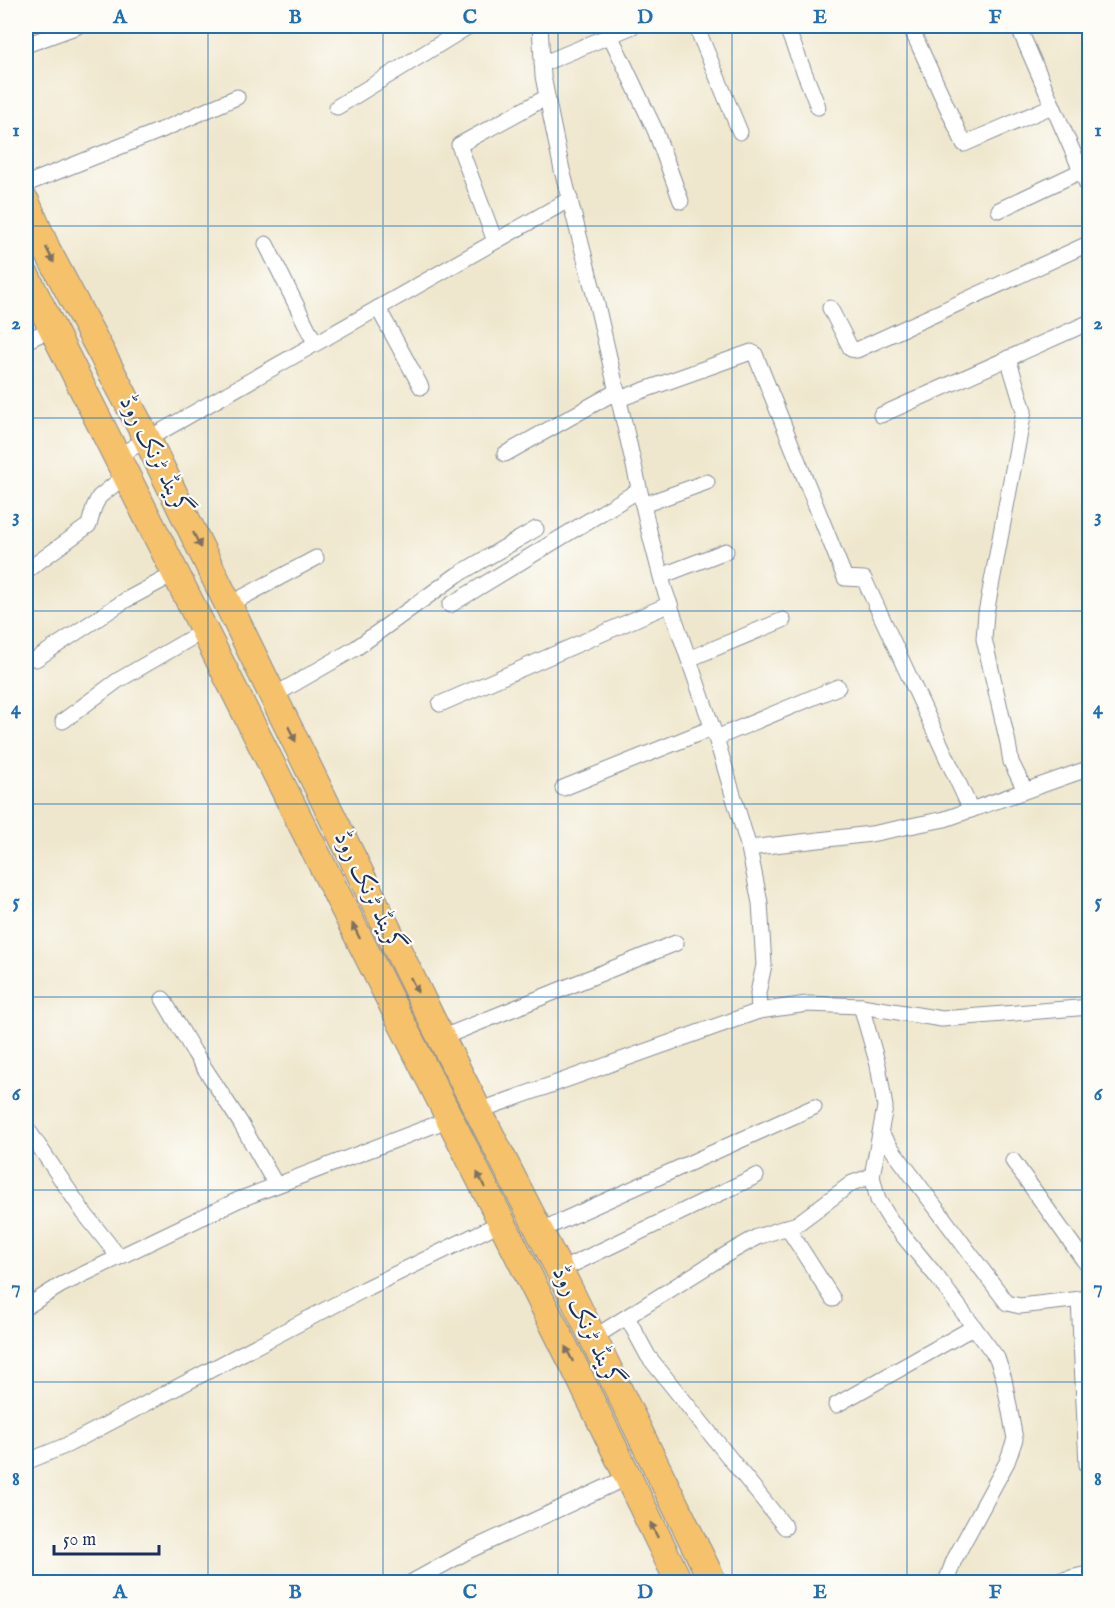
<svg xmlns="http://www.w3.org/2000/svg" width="1115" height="1608" viewBox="0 0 1115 1608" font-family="'IM FELL English',Amiri,serif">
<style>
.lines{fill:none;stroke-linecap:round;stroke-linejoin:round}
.street-casing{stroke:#858b96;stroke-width:17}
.highway-casing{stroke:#858b96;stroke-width:29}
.street{stroke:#fff;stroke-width:15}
.highway{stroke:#f5c16b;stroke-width:27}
.oneway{fill:#7d7164}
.grid{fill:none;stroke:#1f6fb2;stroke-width:1.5;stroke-opacity:0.55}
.labels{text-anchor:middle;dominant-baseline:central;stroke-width:4.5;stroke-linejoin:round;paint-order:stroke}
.street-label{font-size:24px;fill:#1b2f5e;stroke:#fdfcf7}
.neatline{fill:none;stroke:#1f6fb2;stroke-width:2}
.grid-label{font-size:20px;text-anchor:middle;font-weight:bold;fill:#1f6fb2}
</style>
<rect width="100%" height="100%" fill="#fdfcf7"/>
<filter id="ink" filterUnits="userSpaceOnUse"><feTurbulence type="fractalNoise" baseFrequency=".0167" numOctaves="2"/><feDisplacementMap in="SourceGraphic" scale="12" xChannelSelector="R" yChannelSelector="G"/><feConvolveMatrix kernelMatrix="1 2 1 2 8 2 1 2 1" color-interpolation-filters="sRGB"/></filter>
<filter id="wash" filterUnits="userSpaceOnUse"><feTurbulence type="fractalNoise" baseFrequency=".008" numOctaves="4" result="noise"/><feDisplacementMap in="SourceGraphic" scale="24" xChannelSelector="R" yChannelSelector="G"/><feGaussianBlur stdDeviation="1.35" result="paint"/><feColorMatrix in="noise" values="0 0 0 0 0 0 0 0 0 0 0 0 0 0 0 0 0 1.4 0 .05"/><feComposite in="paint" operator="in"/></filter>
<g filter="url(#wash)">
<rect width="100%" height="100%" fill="#efe7cd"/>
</g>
<g filter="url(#ink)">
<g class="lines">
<defs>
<g id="street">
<polyline points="540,26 543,76 551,117 562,170 597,305 649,531 664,588 716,738 749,848 760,903 764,965 758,993 759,1011"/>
<polyline points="696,26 740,132"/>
<polyline points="786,26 818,107"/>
<polyline points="910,26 964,144 1052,106"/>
<polyline points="1018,26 1090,191"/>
<polyline points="610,35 655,130 681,201"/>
<polyline points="26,45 78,26"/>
<polyline points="542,64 633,26"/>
<polyline points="337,107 469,26"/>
<polyline points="26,184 164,129 237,97"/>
<polyline points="999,210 1081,171"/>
<polyline points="495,241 459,145 547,97"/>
<polyline points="266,244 315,343"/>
<polyline points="378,308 421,387"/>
<polyline points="830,308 851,349 857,350 1090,243"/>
<polyline points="26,341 51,329"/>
<polyline points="1008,358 1024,411 986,613 984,639 1008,743 1011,762 1025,790"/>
<polyline points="619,399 751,352 755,354 845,578 864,579 971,810"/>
<polyline points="881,415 1090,322"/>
<polyline points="505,454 617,391"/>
<polyline points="116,457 570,199"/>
<polyline points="643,505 707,482"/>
<polyline points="26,571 89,525 94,507 99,497 126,475"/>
<polyline points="661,576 726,551"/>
<polyline points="228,605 316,558"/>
<polyline points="450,605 639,490"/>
<polyline points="36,659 126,600 176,573"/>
<polyline points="689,659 783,620"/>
<polyline points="273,696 356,648 457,575 536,529"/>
<polyline points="440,704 670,604"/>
<polyline points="63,721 117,681 205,630"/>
<polyline points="716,738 838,687"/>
<polyline points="563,788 712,728"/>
<polyline points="749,848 871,834 945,819 1090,768"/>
<polyline points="163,999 194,1052 240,1122 276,1185"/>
<polyline points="861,1006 878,1065 885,1107 872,1176 878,1200 891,1221 937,1277 997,1358 1004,1379 1015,1439 1007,1462 954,1560 946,1582"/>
<polyline points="441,1038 676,943"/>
<polyline points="478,1111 759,1011 807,1004 861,1006 942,1019 1090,1007"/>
<polyline points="26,1127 84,1213 119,1257"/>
<polyline points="880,1133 1007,1303 1020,1306 1090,1298"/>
<polyline points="1013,1161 1090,1269"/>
<polyline points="787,1227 833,1299"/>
<polyline points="539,1231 814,1107"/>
<polyline points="559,1271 756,1176"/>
<polyline points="1079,1299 1087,1465"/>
<polyline points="26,1307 61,1285 238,1200 450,1119"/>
<polyline points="627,1317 648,1356 785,1527"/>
<polyline points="593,1338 727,1254 757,1237 797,1224 852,1183 872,1176"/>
<polyline points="836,1405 974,1327"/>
<polyline points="26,1462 67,1445 365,1289 502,1222"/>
<polyline points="412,1582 468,1551 628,1477"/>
<polyline points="1054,1582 1083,1575"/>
</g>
<g id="highway">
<polyline points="26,202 47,250 147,439 432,1020 569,1289 713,1582"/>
<polyline points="26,276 573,1364 679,1582"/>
</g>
</defs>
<use href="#street" class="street-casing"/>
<use href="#highway" class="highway-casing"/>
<use href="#street" class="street"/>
<use href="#highway" class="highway"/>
</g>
<defs><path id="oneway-solid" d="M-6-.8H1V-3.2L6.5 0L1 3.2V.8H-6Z" transform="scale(1.5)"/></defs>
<g class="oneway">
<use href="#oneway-solid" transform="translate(50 255) rotate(63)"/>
<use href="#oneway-solid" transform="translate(197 540) rotate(64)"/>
<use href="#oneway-solid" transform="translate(292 734) rotate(64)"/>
<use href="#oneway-solid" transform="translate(356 931) rotate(-117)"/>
<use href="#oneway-solid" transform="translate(414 985) rotate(64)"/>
<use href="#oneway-solid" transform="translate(481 1180) rotate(-117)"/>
<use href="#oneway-solid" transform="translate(569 1354) rotate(-117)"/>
<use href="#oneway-solid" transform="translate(654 1530) rotate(-116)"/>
</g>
</g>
<path class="grid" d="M208,26v1556M383,26v1556M558,26v1556M732,26v1556M907,26v1556M26,226h1064M26,418h1064M26,611h1064M26,804h1064M26,997h1064M26,1190h1064M26,1382h1064"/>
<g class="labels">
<g class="street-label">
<text transform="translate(155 456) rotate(63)">گرینڈ ٹرنک روڈ</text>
<text transform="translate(369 892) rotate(64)">گرینڈ ٹرنک روڈ</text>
<text transform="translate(587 1327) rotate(64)">گرینڈ ٹرنک روڈ</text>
</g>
</g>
<rect width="1115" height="1608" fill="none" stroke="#fdfcf7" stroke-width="66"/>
<path d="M54 1545v9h105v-9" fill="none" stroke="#1b2f5e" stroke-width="3"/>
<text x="63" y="1545" font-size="18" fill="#1b2f5e" stroke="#fdfcf7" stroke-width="4.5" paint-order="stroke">50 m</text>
<rect x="33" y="33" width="1049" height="1542" class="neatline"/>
<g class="grid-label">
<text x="120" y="23">A</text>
<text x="295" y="23">B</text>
<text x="470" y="23">C</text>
<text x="645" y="23">D</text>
<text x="820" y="23">E</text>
<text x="995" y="23">F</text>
<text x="16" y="136">1</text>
<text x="1098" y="136">1</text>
<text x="16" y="329">2</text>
<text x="1098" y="329">2</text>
<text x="16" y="522">3</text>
<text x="1098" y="522">3</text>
<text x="16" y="714">4</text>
<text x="1098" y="714">4</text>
<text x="16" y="907">5</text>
<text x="1098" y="907">5</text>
<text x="16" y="1100">6</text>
<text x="1098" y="1100">6</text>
<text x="16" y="1293">7</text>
<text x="1098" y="1293">7</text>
<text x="16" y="1485">8</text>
<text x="1098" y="1485">8</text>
<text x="120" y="1598">A</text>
<text x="295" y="1598">B</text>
<text x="470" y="1598">C</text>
<text x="645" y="1598">D</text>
<text x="820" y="1598">E</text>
<text x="995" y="1598">F</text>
</g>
</svg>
